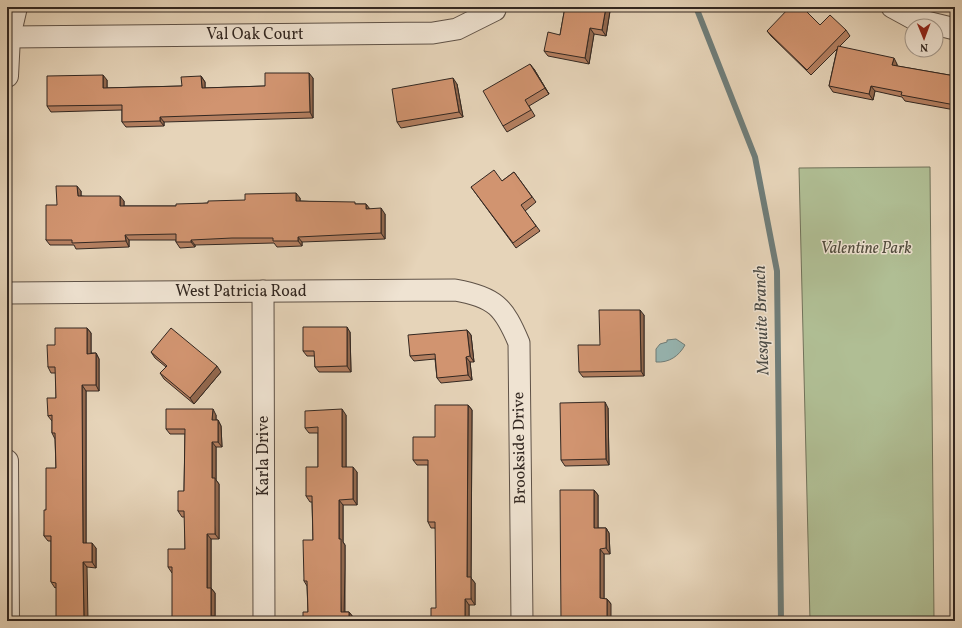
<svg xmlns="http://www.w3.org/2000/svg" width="962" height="628" viewBox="0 0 962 628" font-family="Vollkorn,serif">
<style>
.green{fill:#b0be94;stroke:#71725a}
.water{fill:#97b7b4;stroke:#6f7d79}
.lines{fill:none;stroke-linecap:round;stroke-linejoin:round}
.stream{stroke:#6f7d79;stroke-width:6}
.minor-casing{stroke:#5f5247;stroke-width:23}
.tertiary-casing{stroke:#5f5247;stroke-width:24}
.minor{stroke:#efe3d2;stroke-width:21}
.tertiary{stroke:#efe3d2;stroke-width:22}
.wall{fill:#b47f60;stroke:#322721}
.shaded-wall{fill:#92684e;stroke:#322721}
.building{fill:#d19470;stroke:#322721}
.labels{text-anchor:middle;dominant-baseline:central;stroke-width:3;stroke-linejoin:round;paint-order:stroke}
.street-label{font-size:16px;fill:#322721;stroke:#efe3d2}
.park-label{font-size:16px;font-style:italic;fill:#524d3e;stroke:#efe3d2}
.water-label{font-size:17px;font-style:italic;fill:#4b4b46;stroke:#efe3d2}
</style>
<rect width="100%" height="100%" fill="#e6d4b9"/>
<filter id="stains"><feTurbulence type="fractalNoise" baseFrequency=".005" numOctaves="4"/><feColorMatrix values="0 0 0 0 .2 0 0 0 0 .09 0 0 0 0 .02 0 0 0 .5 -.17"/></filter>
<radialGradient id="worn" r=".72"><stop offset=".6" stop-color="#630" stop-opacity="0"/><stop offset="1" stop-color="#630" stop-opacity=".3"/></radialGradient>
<polygon class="green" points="930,167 934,621 810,621 799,168"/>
<path class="water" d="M676,339l9,6c-6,11 -16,18 -29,17v-13l4,-5 7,-2v-2z"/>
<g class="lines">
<polyline class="stream" points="696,7 755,157 777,271 781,621"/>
<defs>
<g id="minor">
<polyline points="892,7 914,19 955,29"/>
<polyline points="9,37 433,33 457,29 495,10"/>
<polyline points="263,291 264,621"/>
<path d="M7,293l448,-3c40,7 49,17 64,53l3,278"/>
</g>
<g id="tertiary">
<polyline points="7,76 9,37 16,7"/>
<polyline points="7,461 8,621"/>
</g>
</defs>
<use href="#minor" class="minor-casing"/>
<use href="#tertiary" class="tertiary-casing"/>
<use href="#minor" class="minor"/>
<use href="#tertiary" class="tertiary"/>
</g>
<g class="wall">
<polygon points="565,7 607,7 610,11 606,36 594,34 589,64 548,56 544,51 560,35"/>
<polygon points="753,7 765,7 756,11"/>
<polygon points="820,25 846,30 850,36 839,47 897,64 897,66 955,76 955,110 905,101 902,97 875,91 873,100 833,92 829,86 837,49 811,75 771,36 767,31"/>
<polygon points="534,69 549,94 529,106 535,116 507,132 503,126"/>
<polygon points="201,76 205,82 205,88 265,86 313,78 313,118 164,122 164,126 126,127 122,122 122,110 51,112 47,106 107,80 107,88 182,86"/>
<polygon points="457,84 463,117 401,128 397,122"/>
<polygon points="514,172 536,202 525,211 540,231 516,248 471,187 502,181"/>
<polygon points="81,191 81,196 124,201 124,206 176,206 208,203 300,198 300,201 356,204 366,204 369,209 385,214 385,239 302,242 302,246 277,247 274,243 236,244 195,245 195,247 180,248 176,242 176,240 129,240 129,247 76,249 74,245 50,245 46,240 57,205"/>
<polygon points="644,315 644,376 583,377 579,372 600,345"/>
<polygon points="87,328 91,333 91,353 96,353 99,359 99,391 86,391 86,543 96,548 96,568 87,567 55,588 51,582 51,541 48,541 44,536 46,510 56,468 55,439 52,433 52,421 48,416 56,398 56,373 51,373 48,367 55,345"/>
<polygon points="467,330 471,335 474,362 470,362 472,380 441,383 437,378 435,359 414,361 410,356"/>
<polygon points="350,332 351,372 319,372 315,367 315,356 307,356 303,351"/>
<polygon points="151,352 221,372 194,404 164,379 160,373 166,367 155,358"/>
<polygon points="468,405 472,410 471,578 475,583 475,605 469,605 469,621 435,528 431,528 428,522 428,465 417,465 413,460 435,437"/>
<polygon points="608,408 609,465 565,466 561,460"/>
<polygon points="216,415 216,420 218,420 221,426 222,447 216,447 216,480 219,484 219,539 211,539 211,588 215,593 215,616 219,621 172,573 168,567 185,549 185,517 182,517 178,511 184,491 185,434 170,434 166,429"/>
<polygon points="346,415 346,467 357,472 357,505 343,505 343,542 345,545 345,612 349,612 353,617 353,621 303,621 308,612 307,586 304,581 313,540 312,502 310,502 306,496 318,467 318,433 309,433 305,428"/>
<polygon points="594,490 598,495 598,528 606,528 609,533 610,554 604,554 604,599 607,599 611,604 561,621"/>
</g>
<g class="shaded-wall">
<polygon points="606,7 607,7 610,11 606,36 602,30"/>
<polygon points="590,28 594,34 589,64 585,58"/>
<polygon points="894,58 897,64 896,70 892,65"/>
<polygon points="530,64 534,69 549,94 545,88"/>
<polygon points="309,73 313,78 313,118 310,112"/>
<polygon points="103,75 107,80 107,93 103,88"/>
<polygon points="201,76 205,82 205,93 202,88"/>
<polygon points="453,78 457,84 463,117 459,112"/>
<polygon points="871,86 875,91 873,100 869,94"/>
<polygon points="160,117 164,122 164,126 160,121"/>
<polygon points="77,186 81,191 81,201 78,196"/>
<polygon points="296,193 300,198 300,206 296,201"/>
<polygon points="120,196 124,201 124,212 120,206"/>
<polygon points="366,204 370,209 366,209"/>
<polygon points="381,208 385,214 385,239 381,233"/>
<polygon points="125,235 129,240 129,247 126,241"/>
<polygon points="298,237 302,242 302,246 298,241"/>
<polygon points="191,240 195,245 195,247 191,242"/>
<polygon points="640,310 644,315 644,376 641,371"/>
<polygon points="347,327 350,332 351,372 347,366"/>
<polygon points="87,328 91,333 91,359 87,354"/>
<polygon points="467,330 471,335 474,362 470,356"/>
<polygon points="96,353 99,359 99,391 96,385"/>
<polygon points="466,357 470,362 472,380 468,375"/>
<polygon points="217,366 221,372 194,404 190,398"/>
<polygon points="82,385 86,391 86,548 83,543"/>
<polygon points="605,402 608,408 609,465 606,459"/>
<polygon points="468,405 472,410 471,578 475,583 475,605 471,599 467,577"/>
<polygon points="213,409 216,415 216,426 212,420"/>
<polygon points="342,409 346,415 346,472 342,467"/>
<polygon points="218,420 221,426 222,447 218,442"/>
<polygon points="212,442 216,447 216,480 219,484 219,539 215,534 212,478"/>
<polygon points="353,467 357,472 357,505 353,499"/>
<polygon points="594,490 598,495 598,533 594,528"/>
<polygon points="339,500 343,505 343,542 345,545 345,568 344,617 341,612 339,539"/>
<polygon points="606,528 609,533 610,554 606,548"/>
<polygon points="207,534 211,539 211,593 207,588"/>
<polygon points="92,543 96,548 96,568 92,562"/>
<polygon points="600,549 604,554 604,604 600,598"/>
<polygon points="83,562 87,567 88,621 84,621"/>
<polygon points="211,588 215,593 215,621 211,616"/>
<polygon points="465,599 469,605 469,621 465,621"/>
<polygon points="607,599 611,604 611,621 607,621"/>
<polygon points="349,612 353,617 353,621 349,621"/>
<polygon points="215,616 219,621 215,621"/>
</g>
<g class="building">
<polygon points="565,7 606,7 602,30 590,28 585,58 544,51 548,32 560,35"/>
<polygon points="790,7 802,7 820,25 830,15 846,30 807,70 767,31"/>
<polygon points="838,46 894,58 892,65 955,76 955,105 901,95 902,92 871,86 869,94 829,86"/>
<polygon points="530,64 545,88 525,100 531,110 503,126 483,91"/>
<polygon points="265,73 309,73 310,112 160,117 160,121 122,122 122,105 47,106 47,76 103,75 103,88 182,86 181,77 201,76 202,88 265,86"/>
<polygon points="453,78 459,112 397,122 392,89"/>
<polygon points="494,170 502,181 514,172 532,197 521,205 536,226 513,243 471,187"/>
<polygon points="56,186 77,186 78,196 120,196 120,206 176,206 176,204 208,203 208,201 245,200 245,194 296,193 296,201 355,202 355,204 366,204 366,209 381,208 381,233 298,237 298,241 273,241 273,238 232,238 191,240 191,242 176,242 176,234 125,235 126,241 72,243 72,240 46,240 46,205 57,205"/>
<polygon points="599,310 640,310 641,371 579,372 578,345 600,345"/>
<polygon points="303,327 347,327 347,366 315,367 314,351 303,351"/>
<polygon points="55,328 87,328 87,354 96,353 96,385 82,385 83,543 92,543 92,562 83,562 84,621 56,621 56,583 51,582 51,536 44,536 44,510 46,510 46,468 56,468 55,433 52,433 52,415 48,416 47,398 56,398 55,367 48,367 47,345 55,345"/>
<polygon points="171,328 217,366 190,398 160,373 167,366 151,352"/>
<polygon points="467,330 470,356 466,357 468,375 437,378 435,354 410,356 408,335"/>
<polygon points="605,402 606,459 561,460 560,403"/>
<polygon points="435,405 468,405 467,577 471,577 471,599 465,599 465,621 431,621 431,608 436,608 435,522 428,522 428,460 413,460 413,437 435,437"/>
<polygon points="166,409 213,409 212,420 218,420 218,442 212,442 212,478 215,478 215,534 207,534 207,588 211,588 211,616 215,616 215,621 172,621 172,567 168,567 168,549 185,549 184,511 178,511 178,491 184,491 185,429 166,429"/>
<polygon points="342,409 342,467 353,467 353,499 339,500 339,539 341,539 341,612 349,612 349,621 303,621 303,612 308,612 307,581 304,581 303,540 313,540 312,496 306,496 306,467 318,467 318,427 305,428 305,411"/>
<polygon points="560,490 594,490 594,528 606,528 606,548 600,549 600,598 607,599 607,621 561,621"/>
</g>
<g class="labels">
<g class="street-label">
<text x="255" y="35">Val Oak Court</text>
<text x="241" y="292">West Patricia Road</text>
<text transform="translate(520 448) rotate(-91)">Brookside Drive</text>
<text transform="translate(264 456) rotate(-90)">Karla Drive</text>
</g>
<g class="park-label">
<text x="866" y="249">Valentine Park</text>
</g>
<g class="water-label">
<text transform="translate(762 320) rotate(-92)">Mesquite Branch</text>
</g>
</g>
<rect width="962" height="628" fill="none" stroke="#e6d4b9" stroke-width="24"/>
<rect x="8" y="8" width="946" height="612" fill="none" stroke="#322721" stroke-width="2"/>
<rect x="12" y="12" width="938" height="604" fill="none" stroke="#322721"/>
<g transform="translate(924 38) rotate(179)"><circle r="19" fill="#efe3d2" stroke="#a3988b"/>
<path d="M0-3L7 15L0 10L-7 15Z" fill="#8f2418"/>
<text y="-6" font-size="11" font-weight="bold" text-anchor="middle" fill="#322721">N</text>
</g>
<rect width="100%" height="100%" filter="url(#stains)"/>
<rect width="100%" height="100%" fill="url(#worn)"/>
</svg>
